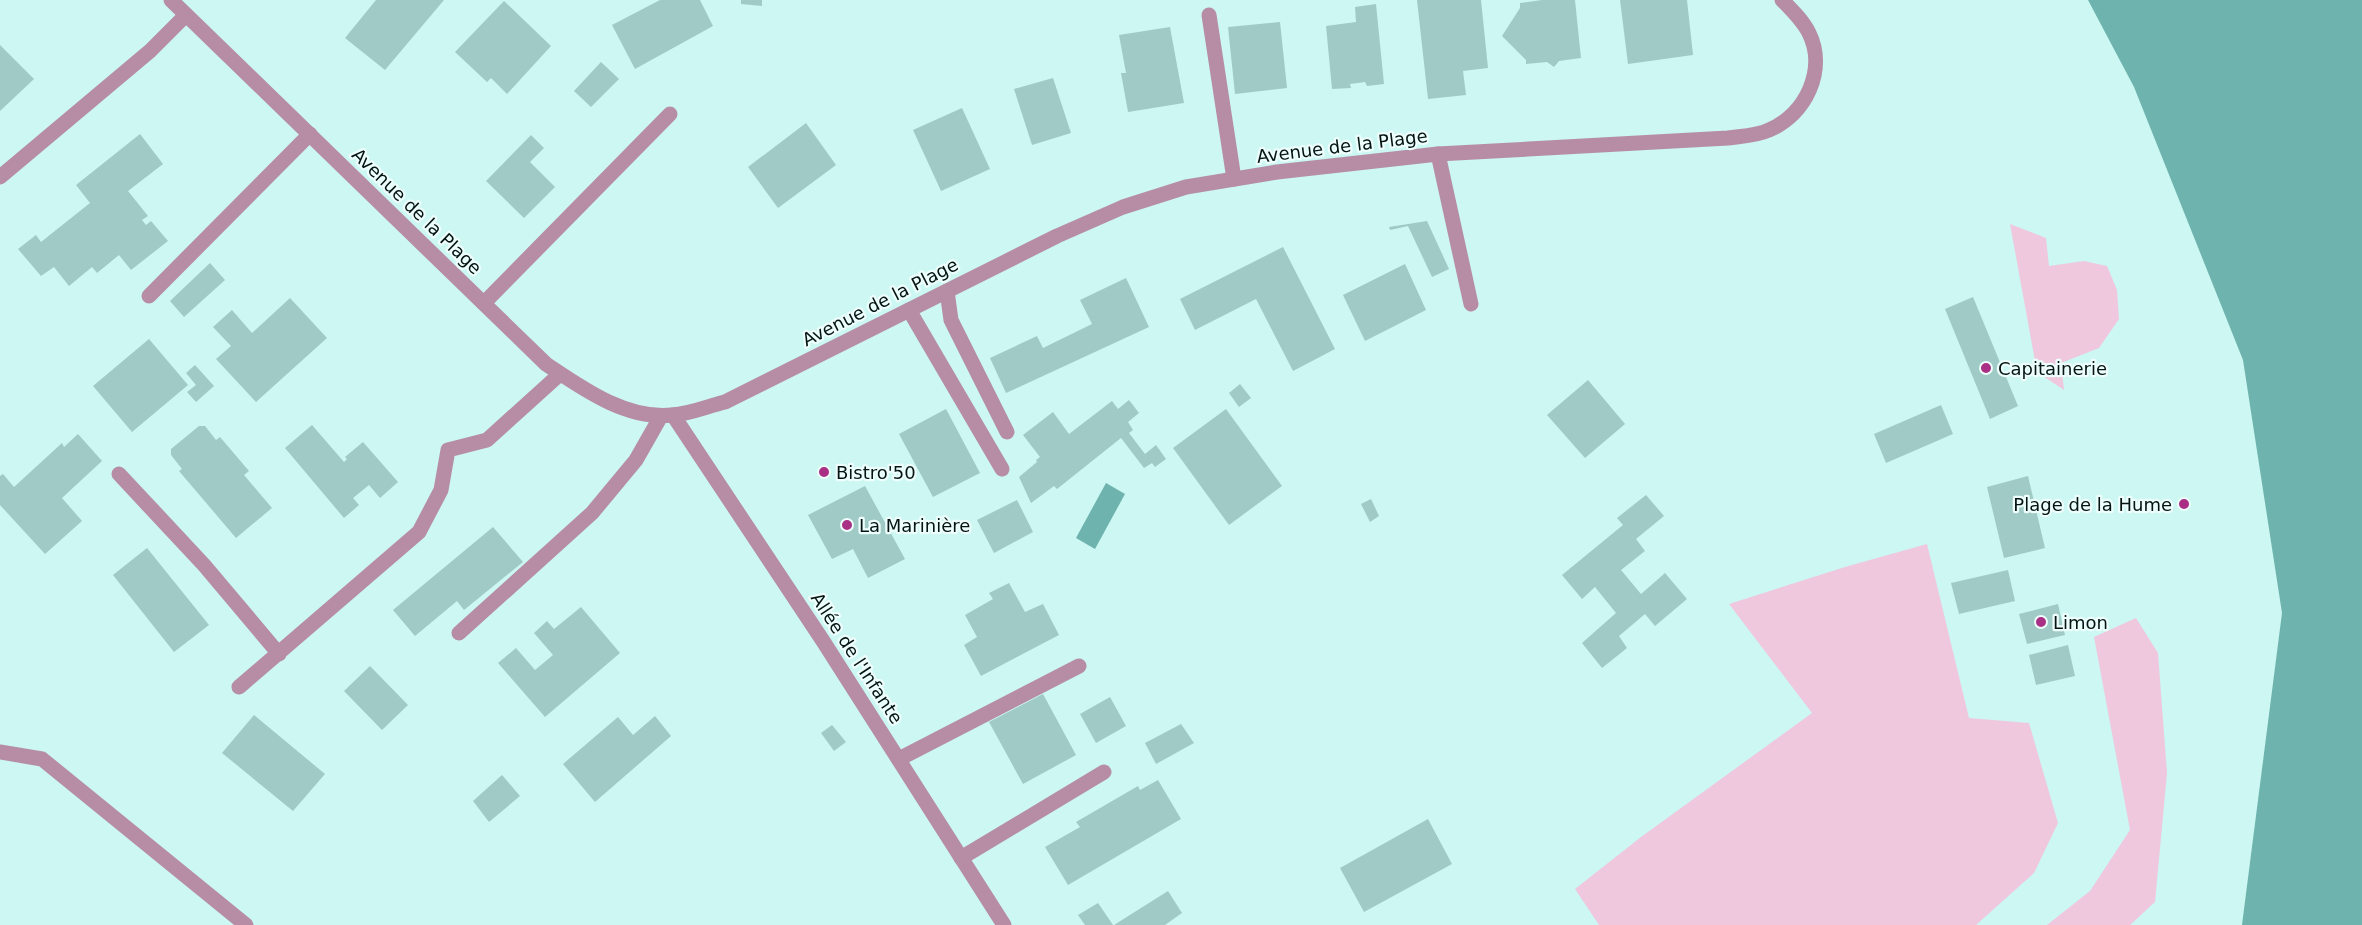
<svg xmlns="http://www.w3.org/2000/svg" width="2362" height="925" viewBox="0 0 2362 925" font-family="'DejaVu Sans',sans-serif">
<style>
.green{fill:#efc8de}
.water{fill:#6eb3ad}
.building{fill:#a0cac6}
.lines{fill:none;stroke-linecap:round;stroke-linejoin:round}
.minor{stroke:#b68da5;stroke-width:15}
.poi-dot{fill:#a93084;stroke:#edfefc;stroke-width:2}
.labels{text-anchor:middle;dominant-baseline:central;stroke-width:4.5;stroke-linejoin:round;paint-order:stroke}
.street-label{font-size:18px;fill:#041412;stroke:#edfefc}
.poi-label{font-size:18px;fill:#041412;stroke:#edfefc;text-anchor:start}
</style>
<rect width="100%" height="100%" fill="#ccf7f3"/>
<g class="green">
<polygon points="2010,224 2046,238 2049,266 2084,261 2107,266 2117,290 2119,319 2099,348 2061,363 2064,390 2037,372"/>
<polygon points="1927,544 1969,718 2029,723 2058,823 2034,873 1976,925 1599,925 1575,889 1641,837 1812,713 1729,604 1845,567"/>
<polygon points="2136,618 2158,653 2167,773 2155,902 2130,925 2047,925 2090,891 2130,830 2094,637"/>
</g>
<g class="water">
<polygon points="2088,0 2362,0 2362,925 2242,925 2282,613 2243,360 2134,87"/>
<polygon points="1106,483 1125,494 1095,549 1076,538"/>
</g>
<g class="building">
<polygon points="376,0 444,0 385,70 345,38"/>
<polygon points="660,0 700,0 713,26 635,69 612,25"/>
<polygon points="741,0 762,0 762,6 741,4"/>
<polygon points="1417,0 1481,0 1488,68 1463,71 1466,95 1428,99"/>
<polygon points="1542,0 1575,0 1581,58 1559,61 1554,67 1547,62 1526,64 1526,60 1502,36 1520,8 1520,3"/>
<polygon points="1620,0 1687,0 1693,55 1628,64"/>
<polygon points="504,1 551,46 507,94 491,78 487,82 455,52"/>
<polygon points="1376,4 1384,84 1367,86 1365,82 1350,84 1351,88 1332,89 1326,26 1356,22 1355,7"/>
<polygon points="1280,22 1287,88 1235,94 1228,27"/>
<polygon points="1170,27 1184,103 1128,112 1121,73 1126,73 1119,35"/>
<polygon points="0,45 34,79 0,111"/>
<polygon points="601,62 619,79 591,107 574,91"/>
<polygon points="1053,78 1071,133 1032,145 1014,89"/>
<polygon points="962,108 990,169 941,191 913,130"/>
<polygon points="806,123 836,165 778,208 748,167"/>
<polygon points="140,134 163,164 128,191 148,216 142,220 146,225 151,221 168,241 131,270 119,255 97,273 92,267 69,286 54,267 41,276 18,249 36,235 41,242 90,203 76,185"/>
<polygon points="531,135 544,148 530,162 555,187 524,218 486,181"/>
<polygon points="1427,221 1449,269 1432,277 1408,226 1390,230 1389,227"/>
<polygon points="1283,247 1335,349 1293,371 1256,299 1195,330 1180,299"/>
<polygon points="210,263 225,280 184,317 170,301"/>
<polygon points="1405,264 1426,310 1365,341 1343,295"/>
<polygon points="1126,278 1149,327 1006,393 990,358 1037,336 1043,348 1092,324 1080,300"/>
<polygon points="1973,297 2018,406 1990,419 1945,309"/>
<polygon points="290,298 327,338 256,402 216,359 231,346 213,327 232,310 252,333"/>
<polygon points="149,339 188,385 132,432 93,386"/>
<polygon points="195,365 214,386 196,402 187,392 196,385 186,373"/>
<polygon points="1588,380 1625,424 1585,458 1547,415"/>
<polygon points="1240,384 1251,398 1239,407 1229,393"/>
<polygon points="1129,400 1139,413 1128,422 1133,430 1129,433 1145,454 1156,445 1166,459 1155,467 1152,463 1144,468 1121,438 1057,489 1054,486 1031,503 1019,477 1037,462 1036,460 1040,457 1023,435 1053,412 1069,434 1112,401 1118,409"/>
<polygon points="1941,405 1953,434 1886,463 1874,434"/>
<polygon points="946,409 980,473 933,497 899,434"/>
<polygon points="1226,409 1282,486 1229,525 1173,448"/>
<polygon points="312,425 344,462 347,459 345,457 363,442 398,482 380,498 369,485 353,498 359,505 344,518 285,448"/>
<polygon points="199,426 205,426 216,440 220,437 249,471 244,475 272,508 236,538 179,471 182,469 171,455 171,449"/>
<polygon points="78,434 102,461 62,498 82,521 45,554 0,505 0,476 3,474 14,487 62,443 64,447"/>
<polygon points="2028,476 2045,548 2004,558 1987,487"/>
<polygon points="865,486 905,559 868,578 853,549 832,559 808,515"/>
<polygon points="1646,495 1664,516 1636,539 1645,551 1621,570 1641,594 1665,573 1687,599 1655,626 1645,614 1619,636 1627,648 1602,668 1582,643 1616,613 1595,587 1582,599 1562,575 1623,525 1617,518"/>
<polygon points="1371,499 1379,516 1370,522 1361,504"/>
<polygon points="1017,500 1033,532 994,553 977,520"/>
<polygon points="493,527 523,562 464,610 457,601 415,636 393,610"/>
<polygon points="147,548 209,625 174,652 113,575"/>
<polygon points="2008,570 2015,601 1959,614 1951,583"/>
<polygon points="1009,583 1025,612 1043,604 1059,635 981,676 964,645 977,637 965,615 993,599 989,593"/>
<polygon points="2058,604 2065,635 2027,644 2019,614"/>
<polygon points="581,607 620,653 545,717 498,663 516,648 535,670 553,655 534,633 547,621 554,629"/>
<polygon points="2068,645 2075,676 2036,685 2029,655"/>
<polygon points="370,666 408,705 382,730 344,691"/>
<polygon points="1043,694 1076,755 1023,784 989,722"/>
<polygon points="1110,697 1126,726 1096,743 1080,714"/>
<polygon points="254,715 325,774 293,811 222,753"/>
<polygon points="655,716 671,736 595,802 563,764 618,717 633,735"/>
<polygon points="1181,724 1194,743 1156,764 1145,743"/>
<polygon points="832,725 846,742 834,751 821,733"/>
<polygon points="502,775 520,796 489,822 473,801"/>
<polygon points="1158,780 1181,819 1068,885 1045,847 1080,827 1076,822 1138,786 1140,790"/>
<polygon points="1428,819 1452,864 1364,912 1340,868"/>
<polygon points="1168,891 1182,913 1165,925 1114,925"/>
<polygon points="1098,903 1113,925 1085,925 1078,915"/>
</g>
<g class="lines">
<g class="minor">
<path d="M171,0l375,364c36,24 80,56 126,51 18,-1 36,-9 53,-13l332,-166 66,-29 63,-20 91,-15 161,-18 290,-16c14,-2 28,-2 41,-8 37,-15 58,-61 40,-97 -6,-12 -17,-23 -27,-33"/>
<polyline points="1209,15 1234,179"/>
<polyline points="1438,154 1471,304"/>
<polyline points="0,177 150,51 186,15"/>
<polyline points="947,291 951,320 1007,432"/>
<polyline points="149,296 310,134"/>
<polyline points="484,303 670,114"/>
<polyline points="909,310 1002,469"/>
<polyline points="673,415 823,641 1004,925"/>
<polyline points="119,474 204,565 279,654"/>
<polyline points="459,633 592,513 636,460 661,416"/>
<polyline points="239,687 419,532 441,490 448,450 487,440 560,374"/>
<polyline points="0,752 42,759 246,925"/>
<polyline points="899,759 1079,666"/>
<polyline points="961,858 1104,772"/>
</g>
</g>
<g class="poi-dot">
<circle cx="1986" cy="368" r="6"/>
<circle cx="824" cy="472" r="6"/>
<circle cx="2184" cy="504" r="6"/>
<circle cx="847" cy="525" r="6"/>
<circle cx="2041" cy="622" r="6"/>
</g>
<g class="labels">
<g class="street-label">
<text transform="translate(1342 146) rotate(-7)">Avenue de la Plage</text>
<text transform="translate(417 211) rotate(44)">Avenue de la Plage</text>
<text transform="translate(880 302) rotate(-27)">Avenue de la Plage</text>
<text transform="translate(857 658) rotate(57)">Allée de l'Infante</text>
</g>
<g class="poi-label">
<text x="1998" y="368">Capitainerie</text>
<text x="836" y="472">Bistro'50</text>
<text x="2172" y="504" text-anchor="end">Plage de la Hume</text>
<text x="859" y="525">La Marinière</text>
<text x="2053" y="622">Limon</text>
</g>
</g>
</svg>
